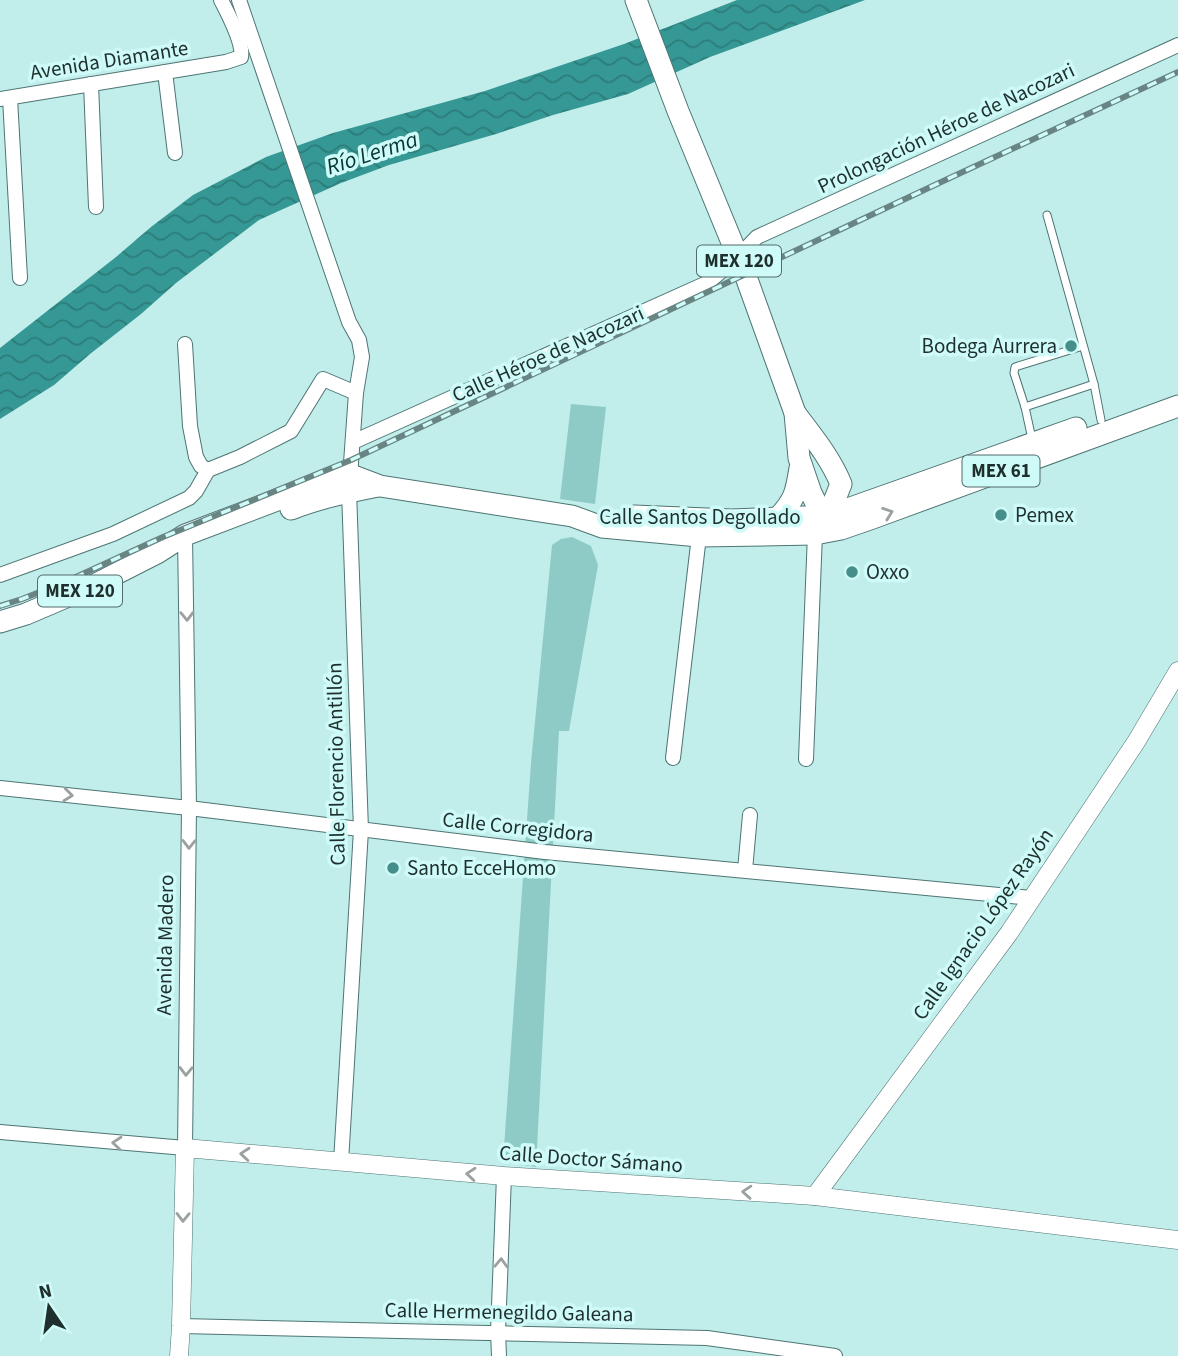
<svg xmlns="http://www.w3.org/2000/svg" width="1178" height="1356" viewBox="0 0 1178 1356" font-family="'Source Sans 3',sans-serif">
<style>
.green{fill:#8ecbc7}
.water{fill:url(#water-waves)}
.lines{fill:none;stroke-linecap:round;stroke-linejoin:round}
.service-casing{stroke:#4d7573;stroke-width:9}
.minor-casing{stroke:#4d7573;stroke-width:16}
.tertiary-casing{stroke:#4d7573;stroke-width:19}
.primary-casing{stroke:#4d7573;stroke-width:23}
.service{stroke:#fff;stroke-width:7}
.minor{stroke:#fff;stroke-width:14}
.tertiary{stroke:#fff;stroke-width:18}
.primary{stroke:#fff;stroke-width:21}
.rail-casing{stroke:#688583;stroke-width:6}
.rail{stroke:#cefaf7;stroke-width:3.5;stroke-dasharray:10;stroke-linecap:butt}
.oneway{stroke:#9aa1a0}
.poi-dot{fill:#468e8a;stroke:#cefaf7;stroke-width:2.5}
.labels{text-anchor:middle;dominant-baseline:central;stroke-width:7;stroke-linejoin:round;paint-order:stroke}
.shield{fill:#cefaf7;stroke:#536c6a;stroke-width:2}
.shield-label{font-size:19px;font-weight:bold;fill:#1e2f2d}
.street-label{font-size:21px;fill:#1e2f2d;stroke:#cefaf7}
.poi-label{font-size:21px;fill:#1e2f2d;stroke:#cefaf7;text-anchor:start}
.water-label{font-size:23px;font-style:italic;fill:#063534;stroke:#cefaf7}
</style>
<defs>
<pattern id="water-waves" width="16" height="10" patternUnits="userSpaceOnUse" patternTransform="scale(1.75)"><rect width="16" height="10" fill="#359894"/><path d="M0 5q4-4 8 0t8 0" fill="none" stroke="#2c7c79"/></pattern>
</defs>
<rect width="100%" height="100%" fill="#c1edea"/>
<g class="green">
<polygon points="571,404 606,407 595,504 560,499"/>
<polygon points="572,537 591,546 598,565 569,731 559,731 536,1167 503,1162 531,763 552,545 561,539"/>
</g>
<polygon class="water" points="737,0 865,0 710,57 628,94 553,115 496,134 389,165 341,183 281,210 259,220 176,283 141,314 90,354 54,385 0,419 0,348 116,257 151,227 193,195 266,157 333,133 485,91 624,44"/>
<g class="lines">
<defs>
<g id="service">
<polyline points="1047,215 1094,384 1101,420"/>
<polyline points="1025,407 1094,384"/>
<polyline points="1032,439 1025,407 1014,373 1015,367 1083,346"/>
</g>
<g id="minor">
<polyline points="239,0 349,322 359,340 362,357 356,393 349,491 361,830 341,1162"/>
<polyline points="165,72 175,153"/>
<polyline points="91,84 96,207"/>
<polyline points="10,98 20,278"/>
<path d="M0,99l226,-37 15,-5c3,-14 -13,-43 -20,-57"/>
<polyline points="185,344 190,426 196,457 201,466 208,470"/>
<polyline points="353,442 707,283 737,258 757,237 1178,45"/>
<polyline points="0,575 113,534 189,498 196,491 208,470 240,457 291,431 323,379 356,393"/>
<polyline points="673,758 699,536"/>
<polyline points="806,759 815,534"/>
<polyline points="0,788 189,808 545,852 1032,898"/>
<polyline points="745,870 750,815"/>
<polyline points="0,1132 185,1148 189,808 185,535"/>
<polyline points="181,1326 707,1338 835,1356"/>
<polyline points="499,1356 498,1332 504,1176"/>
</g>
<g id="tertiary">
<polyline points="815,1196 1009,933 1136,742 1178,671"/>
<polyline points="179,1356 181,1326 185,1148 504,1176 815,1196 1178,1240"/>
</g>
<g id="primary">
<polyline points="636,0 678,111 745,274 795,413 799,458 811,493 816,503 835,524"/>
<path d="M795,413c17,23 35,44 46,71l-16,40"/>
<path d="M291,509c28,-11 57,-17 87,-23"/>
<polyline points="634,516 731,520 828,516 1076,428"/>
<path d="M777,519c18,-19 19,-26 23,-51"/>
<polyline points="0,622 26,614 94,585 157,553 185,535 340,476 351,475 380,486 572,516 602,527 699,536 815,534 841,529 870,519 1178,406"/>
</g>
</defs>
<use href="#service" class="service-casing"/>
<use href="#minor" class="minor-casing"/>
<use href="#tertiary" class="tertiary-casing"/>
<use href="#primary" class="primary-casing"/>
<use href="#service" class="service"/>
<use href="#minor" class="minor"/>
<use href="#tertiary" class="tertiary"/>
<use href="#primary" class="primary"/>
<defs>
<polyline id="rail" points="0,606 22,599 65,582 163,537 351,460 939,183 1178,72"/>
</defs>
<use href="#rail" class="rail-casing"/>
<use href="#rail" class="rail"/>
</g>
<defs><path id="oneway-chevron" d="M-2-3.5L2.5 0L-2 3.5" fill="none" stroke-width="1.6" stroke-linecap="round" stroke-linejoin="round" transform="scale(1.75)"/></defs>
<g class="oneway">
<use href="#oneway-chevron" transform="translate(888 513) rotate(-20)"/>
<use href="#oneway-chevron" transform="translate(187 616) rotate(89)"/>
<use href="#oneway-chevron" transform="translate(68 795) rotate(6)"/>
<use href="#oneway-chevron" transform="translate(189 844) rotate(91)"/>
<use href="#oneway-chevron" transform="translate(186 1071) rotate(91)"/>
<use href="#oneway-chevron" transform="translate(117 1143) rotate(-175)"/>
<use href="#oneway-chevron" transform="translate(245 1154) rotate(-175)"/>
<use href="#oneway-chevron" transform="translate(471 1174) rotate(-175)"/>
<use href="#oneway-chevron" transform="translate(747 1192) rotate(-176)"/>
<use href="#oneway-chevron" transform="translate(183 1217) rotate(91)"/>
<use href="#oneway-chevron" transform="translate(501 1263) rotate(-88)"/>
</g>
<g class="poi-dot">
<circle cx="1071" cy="346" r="7"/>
<circle cx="1001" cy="515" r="7"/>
<circle cx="852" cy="572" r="7"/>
<circle cx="393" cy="868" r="7"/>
</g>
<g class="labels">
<g class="shield">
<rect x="697" y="245.5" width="84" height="31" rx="5"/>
<rect x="962.5" y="455.5" width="77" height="31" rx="5"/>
<rect x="38" y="575.5" width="84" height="31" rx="5"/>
</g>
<g class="shield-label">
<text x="739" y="261">MEX 120</text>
<text x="1001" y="471">MEX 61</text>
<text x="80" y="591">MEX 120</text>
</g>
<g class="street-label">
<text transform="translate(109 60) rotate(-9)">Avenida Diamante</text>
<text transform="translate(946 128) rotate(-25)">Prolongación Héroe de Nacozari</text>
<text transform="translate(548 354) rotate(-24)">Calle Héroe de Nacozari</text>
<text x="700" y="517">Calle Santos Degollado</text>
<text transform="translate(336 764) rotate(-91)">Calle Florencio Antillón</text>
<text transform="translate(518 827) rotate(6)">Calle Corregidora</text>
<text transform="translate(983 924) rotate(-55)">Calle Ignacio López Rayón</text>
<text transform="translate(165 945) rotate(-89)">Avenida Madero</text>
<text transform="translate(591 1159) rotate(4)">Calle Doctor Sámano</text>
<text transform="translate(509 1312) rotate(1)">Calle Hermenegildo Galeana</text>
</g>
<g class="poi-label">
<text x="1057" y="346" text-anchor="end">Bodega Aurrera</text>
<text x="1015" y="515">Pemex</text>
<text x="866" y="572">Oxxo</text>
<text x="407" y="868">Santo EcceHomo</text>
</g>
<g class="water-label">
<text transform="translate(372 153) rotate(-18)">Río Lerma</text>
</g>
</g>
<g transform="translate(49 1307) rotate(347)" stroke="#cefaf7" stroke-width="5" paint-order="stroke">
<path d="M0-5L12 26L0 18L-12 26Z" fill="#1e2f2d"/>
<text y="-10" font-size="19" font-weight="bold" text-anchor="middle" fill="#1e2f2d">N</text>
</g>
</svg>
